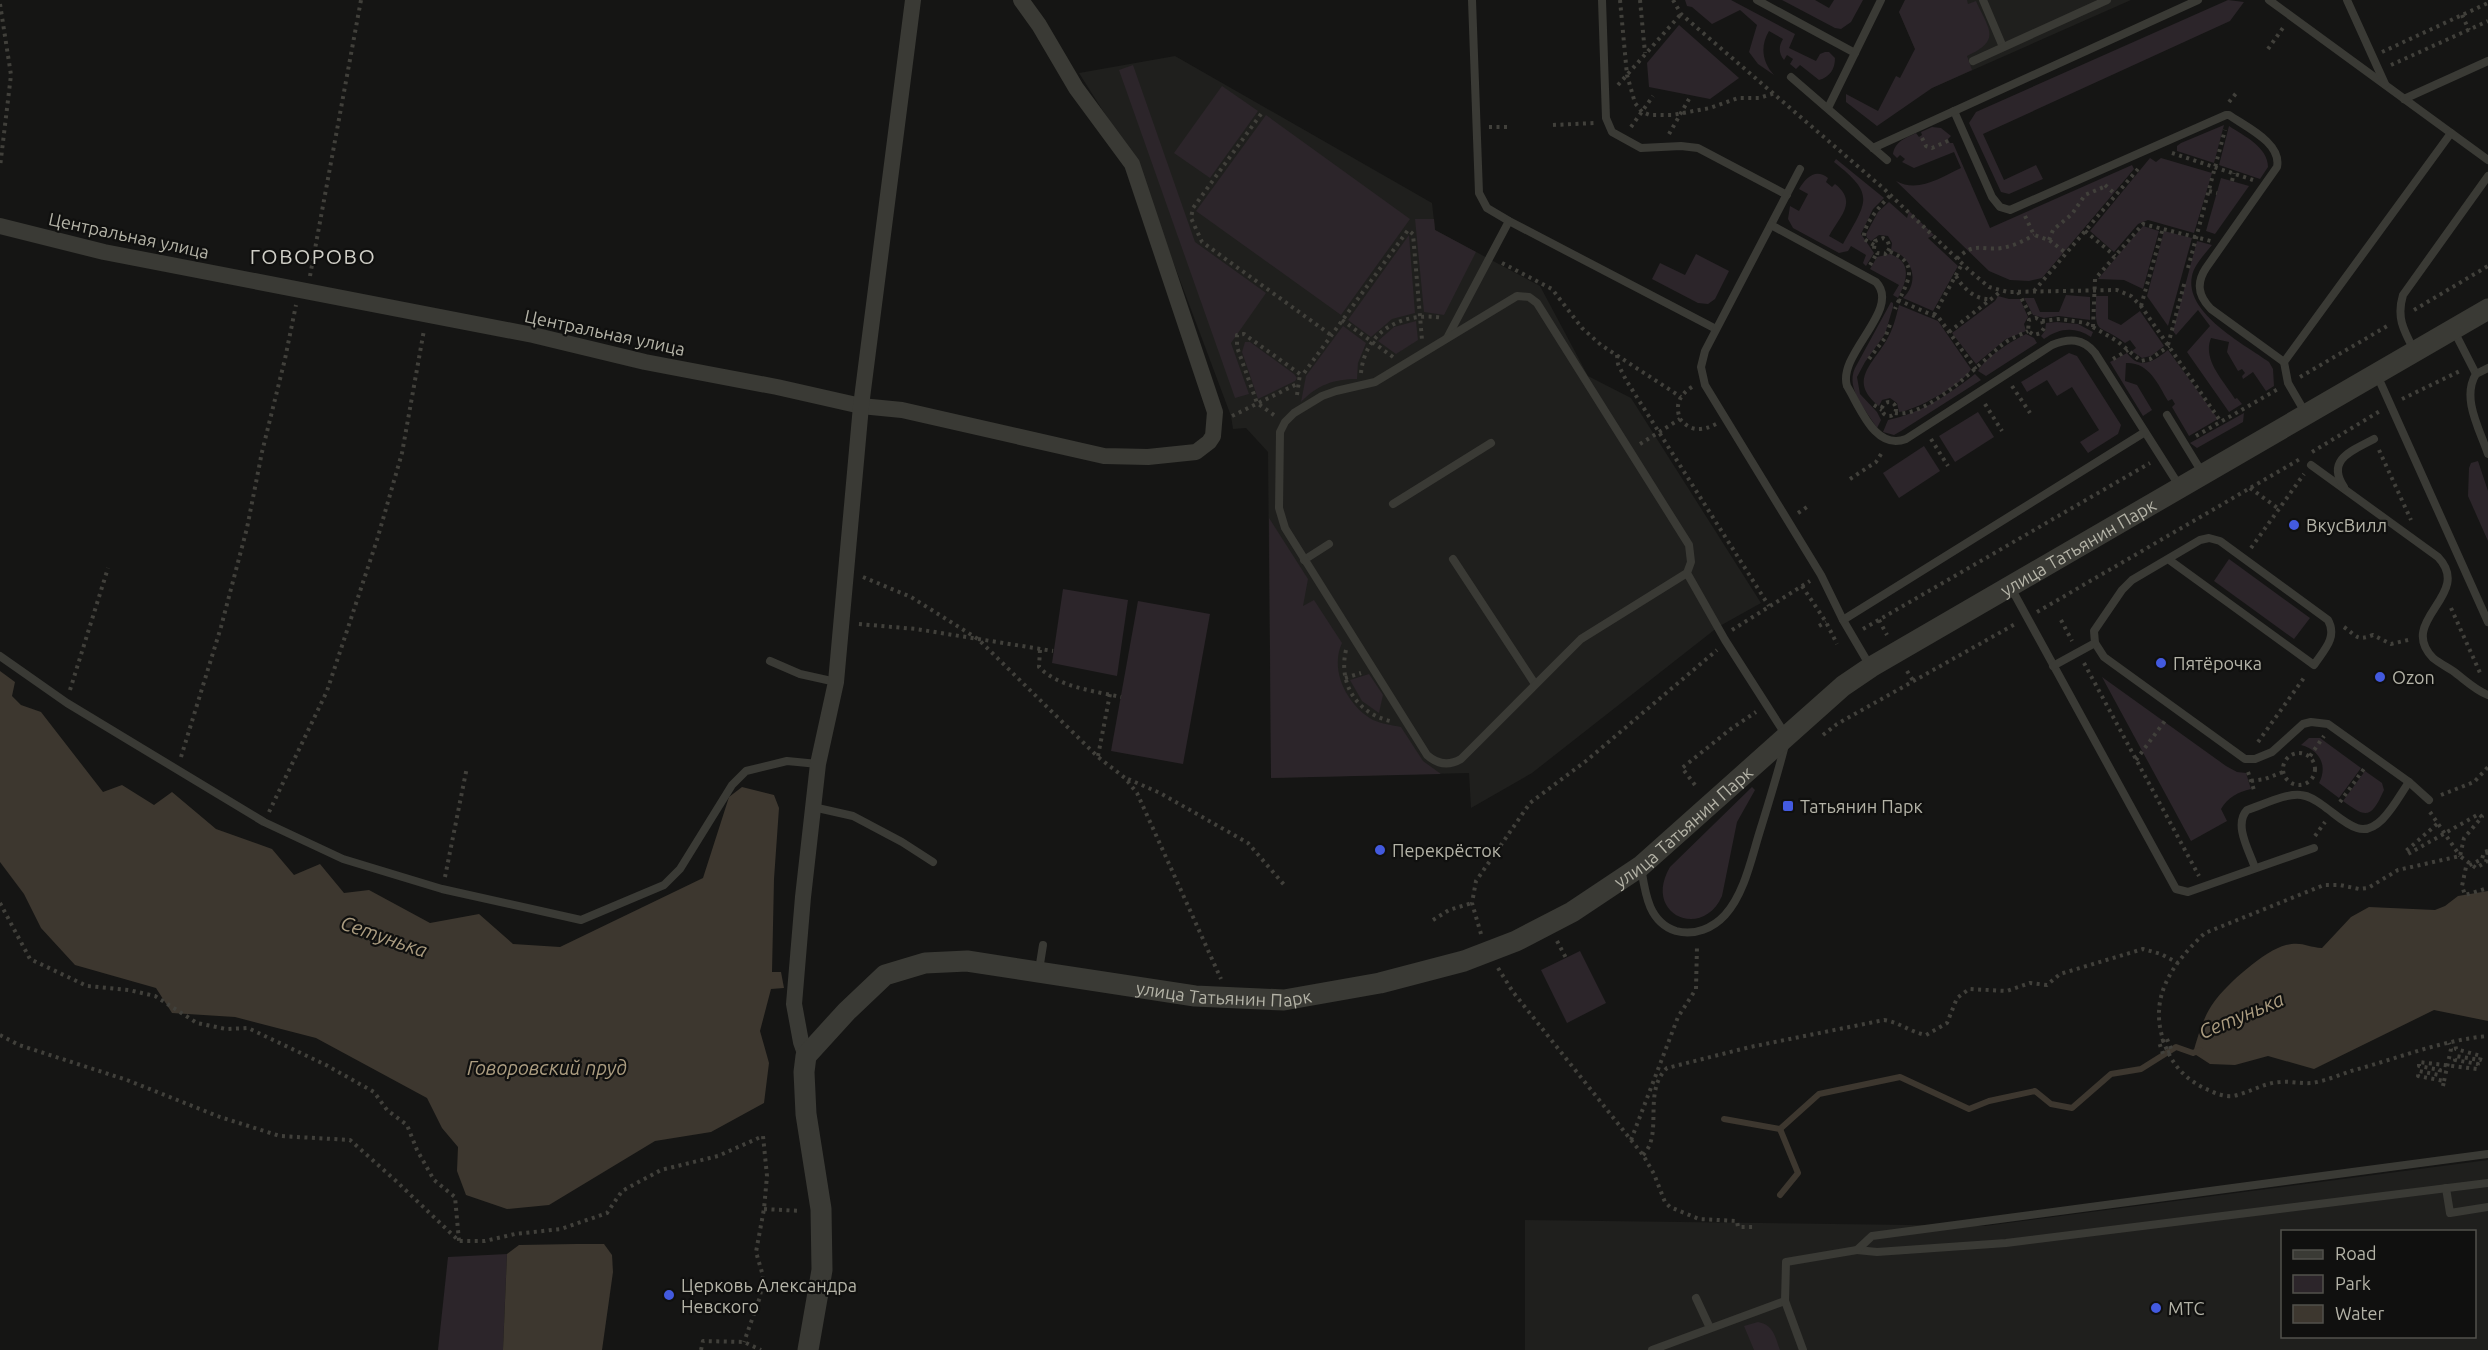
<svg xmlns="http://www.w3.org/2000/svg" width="2488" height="1350" viewBox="0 0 2488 1350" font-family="Ubuntu,sans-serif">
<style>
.built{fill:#1f1f1d;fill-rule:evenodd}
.green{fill:#2c252a}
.water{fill:#3d372f}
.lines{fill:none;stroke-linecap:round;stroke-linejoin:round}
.stream{stroke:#3d372f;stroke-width:6}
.path{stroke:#41403b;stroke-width:4;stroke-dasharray:3 4.5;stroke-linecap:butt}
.service{stroke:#3a3a35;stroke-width:8}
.minor{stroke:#3a3a35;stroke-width:16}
.tertiary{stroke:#3a3a35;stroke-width:21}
.path-bridge{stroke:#41403b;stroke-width:4;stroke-dasharray:3 4.5;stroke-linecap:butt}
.poi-dot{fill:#435adf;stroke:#10100f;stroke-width:2}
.labels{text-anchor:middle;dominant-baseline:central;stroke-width:4.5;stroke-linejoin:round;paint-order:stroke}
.street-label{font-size:18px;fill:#b4b3a7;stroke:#10100f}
.poi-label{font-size:18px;fill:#b4b3a7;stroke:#10100f;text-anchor:start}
.water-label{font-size:20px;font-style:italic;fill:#ac9d81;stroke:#10100f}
.quarter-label{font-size:21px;letter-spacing:1.5px;fill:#d1d0c8;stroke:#10100f}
</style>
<rect width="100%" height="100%" fill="#151514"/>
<g class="built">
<polygon points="1905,0 2131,0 1932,88 1899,12"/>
<polygon points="1175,56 1432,203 1435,230 1540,286 1588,376 1631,398 1761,603 1718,627 1532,773 1471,808 1469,773 1271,778 1268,452 1246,428 1233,429 1231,416 1136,163 1079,73"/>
<path d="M2488,1160v190h-963v-130l460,6zM2282,1232h192v104h-192z"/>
</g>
<g class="green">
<path d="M1685,0h46l64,34 -6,14 27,13 4,-7 5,-2h4l6,6c0,11 -5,19 -16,22l-19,-15 -4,4 -6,-5 3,-5 -6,-4 -3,5c-6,-8 -5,-14 -1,-21l-14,-8c-9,15 -7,31 5,44l-16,-11 -9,-12 8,-27 -17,-15 -28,14 -20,-17 -5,-1z"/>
<polygon points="1782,0 1815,0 1829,8 1834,0 1863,0 1851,22 1841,29 1835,28"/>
<path d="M1905,0h62l1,4 8,-3c13,29 26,39 -9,55l5,14 -40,18 -55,38 -31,-24v-8l32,17 18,-35 4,2 15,-29 -16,-37z"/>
<polygon points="2228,0 2244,2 2230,21 1983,134 2004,180 2036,165 2043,179 2009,194 2001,192 1969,123 1976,112"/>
<polygon points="1679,25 1739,78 1710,99 1649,87 1647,63"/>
<polygon points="1133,65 1195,242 1266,293 1231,343 1249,394 1235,398 1119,70"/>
<polygon points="1222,86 1258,111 1210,178 1174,153"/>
<polygon points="1266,115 1410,219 1341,315 1196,211"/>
<polygon points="2224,125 2214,163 2177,151 2177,146 2181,143"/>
<path d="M2229,126c15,10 39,21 39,41l-8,12 -41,-14z"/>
<path d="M1932,127l9,1 10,8 -3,3 2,4h3l37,85 142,-63 2,4 -92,109 -13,3 -19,-1 -21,-9 -93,-90c22,12 44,-3 65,-13l-7,-16 -40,16 -12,-6 3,-3 -5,-4 -3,3 -4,-4c2,-13 13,-16 23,-21l3,4 3,-2 -1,-3z"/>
<polygon points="2150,158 2156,162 2161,158 2212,173 2194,233 2148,220 2138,224 2114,252 2090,231"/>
<path d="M1836,159l48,39 -11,11 -12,25 13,19 -8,13 -3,-3 3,-8 -15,-9 -3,5 -9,2 -46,-25 -5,-9 2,-13 9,5 9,-17 -9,-5c7,-12 17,-21 29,-11l-2,4 6,5 3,-3c23,18 5,32 -6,52l14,8c24,-43 33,-49 -9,-82z"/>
<polygon points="2221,178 2249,186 2215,234 2206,231"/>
<path d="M1889,202l18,16 2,-7 25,24 -6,3 30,28 -25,45 -30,-13c17,-16 10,-41 -12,-48l1,-7 -4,-7 -9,-1 -8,6 -4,-3 -1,-4 12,-22z"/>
<polygon points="1415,219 1434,219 1435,230 1476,252 1444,315 1424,312"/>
<polygon points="2143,226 2159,231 2143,289 2124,280 2098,279"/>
<polygon points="2164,231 2192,238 2168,326 2147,296"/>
<polygon points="1409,235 1415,313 1392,319 1371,337 1348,320"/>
<path d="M2197,241l15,4c-7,9 -18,20 -20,31 -8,37 52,68 77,86l4,7 1,17 -8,5 -13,-19 -10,7 -1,-3 3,-3 -3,-4 -4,2 -11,-19 2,-10 -18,-4c-9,22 13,43 24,61l2,-1 5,6 -13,8 -42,-60 23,-26 -12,-16 -22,25 -3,-4z"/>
<polygon points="1696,254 1729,271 1715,299 1708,304 1698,303 1652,279 1660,263 1685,275"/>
<path d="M1890,254c23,8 17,27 8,44l-5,-3 6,-10 -29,-16 7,-12z"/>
<polygon points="2066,295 2090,297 2090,320 2059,316 2044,318 2033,315 2024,298 2034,298 2040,312 2059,312"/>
<polygon points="1998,296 2009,299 2020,299 2028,317 2024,324 2026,331 2006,339 1976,364 1952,333 1995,301"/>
<path d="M2096,296h12v23l13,6 19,-14 24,35 -13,10 -9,2 -10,-7 4,-3 -6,-8 -5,3c-28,-22 -30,-4 -29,-47z"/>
<path d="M1891,302l2,1v4l-8,27 -20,28 -8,15 3,17 17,18 4,8 -4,8c-10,-17 -32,-39 -22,-60z"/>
<path d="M1899,305l39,16 33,48c-6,14 -56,42 -72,43l-2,-9 -7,-5 -8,2 -3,6c-31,-25 -7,-41 7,-65 7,-11 10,-24 13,-36z"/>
<polygon points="1416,321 1418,340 1396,354 1378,341 1394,327"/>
<path d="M2057,322l21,2 15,8 -2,5c-16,-11 -32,-9 -47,2l-3,-3 4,-5 1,-8z"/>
<path d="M1343,326l23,17 -8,20 -1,16c-23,0 -40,6 -56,23l5,-26z"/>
<path d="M2026,334l8,4 3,5 -51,33 -8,-5c7,-14 34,-30 48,-37z"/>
<polygon points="1245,342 1250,342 1294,374 1297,378 1295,381 1258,399 1242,352"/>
<path d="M2168,350l50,69 -29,17 -17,-29 3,-3 -3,-5 -4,2c-10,-17 -19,-39 -42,-38l-1,18 12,4 15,25 -9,6 -33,-54 17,-9c13,18 27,8 41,-3z"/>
<polygon points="2069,353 2077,356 2121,425 2118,434 2088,453 2080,442 2099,430 2072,387 2057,396 2047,380 2027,392 2021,382"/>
<path d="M1975,374l6,6 -80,51 -7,4 -11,-3 5,-12c33,-7 60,-25 87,-46z"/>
<polygon points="1978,412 1994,437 1955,462 1939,436"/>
<polygon points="2244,413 2243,422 2197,448 2190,443"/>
<polygon points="1924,446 1940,471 1899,498 1883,473"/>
<polygon points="2478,461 2488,491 2488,541 2468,496 2469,468 2471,463"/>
<path d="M1269,518l39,61 -5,27 11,-6 28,43c-13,28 6,63 31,77 9,4 19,5 28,7l22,34 18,13 -170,4z"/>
<polygon points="2229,559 2310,618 2294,639 2214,581"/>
<polygon points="1063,589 1128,600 1117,676 1052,663"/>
<polygon points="1138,601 1210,614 1183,764 1111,751"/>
<polygon points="1369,674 1383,695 1379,713 1362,701 1350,680"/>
<path d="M2102,677l124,89 11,6 9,1 5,16c-13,3 -23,8 -30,20l6,12 -36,20z"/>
<path d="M2309,738h11l41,30 -22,30 -20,-15c9,-17 1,-33 -18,-38z"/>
<path d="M2365,771l17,12 2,7c-13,29 -18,28 -41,11z"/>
<path d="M1752,787l3,3 -18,32 -15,74c-20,45 -80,18 -52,-29z"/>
<polygon points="1580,951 1606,1003 1567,1023 1541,970"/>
<polygon points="507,1254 503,1350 438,1350 448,1257"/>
<path d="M1758,1322c16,3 17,15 22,28h-26l-10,-24z"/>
</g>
<g class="water">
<polygon points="0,671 15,682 12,696 21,705 41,712 103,792 122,785 154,805 172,792 216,829 272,849 294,875 320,864 344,893 369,890 430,923 479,914 513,944 560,947 703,878 729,797 742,787 774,795 779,808 774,879 772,972 781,972 784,988 771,989 760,1031 769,1063 764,1103 711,1132 655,1141 549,1205 507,1209 466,1195 457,1171 458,1147 442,1128 427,1098 316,1038 235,1017 172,1013 156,988 75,965 41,928 24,894 0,862"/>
<path d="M2488,891v130l-54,-11 -120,59 -46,-13 -33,9 -25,-1 -17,-11c5,-17 10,-36 21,-51 13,-18 51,-52 72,-57 16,-4 21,2 36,3l29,-31 18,-10 66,3 10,-4 13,-10z"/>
<polygon points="576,1244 604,1244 612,1255 613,1272 602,1350 503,1350 507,1254 519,1245"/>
</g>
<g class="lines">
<g class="stream">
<polyline points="1724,1119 1780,1129 1819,1094 1900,1077 1969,1109 1989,1101 2035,1091 2051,1104 2072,1108 2111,1074 2141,1069 2176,1047 2193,1053 2200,1050"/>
<polyline points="1780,1195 1798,1173 1780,1129"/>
</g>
<g class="path">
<polyline points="1620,0 1627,75 1635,103 1642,112 1650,115 1672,115 1710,108 1738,98 1759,98 1775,93"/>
<polyline points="1640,0 1645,53"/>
<polyline points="1673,0 1681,14 1883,188 1971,272 1989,287 2008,292 2117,290 2131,296 2141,306 2221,422"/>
<polyline points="0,4 11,75 0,167"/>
<polyline points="2462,15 2469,30"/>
<polyline points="2268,49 2285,25"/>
<polyline points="2382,52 2488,3"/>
<polyline points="2391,65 2488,21"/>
<polyline points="1618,85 1681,14"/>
<polyline points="2229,102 2238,91"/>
<polyline points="1261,114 1193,208 1191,218 1202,242 1331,335"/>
<polyline points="1553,125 1594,123"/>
<polyline points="1489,127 1507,127"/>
<polyline points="1631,127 1653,96"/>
<polyline points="1669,134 1689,99"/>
<polyline points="1922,138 1926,146 1932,148 1952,139"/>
<polyline points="2172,153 2253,180"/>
<polyline points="2232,181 2234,173"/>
<polyline points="2105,185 2116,195"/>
<polyline points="2209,191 2217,193"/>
<polyline points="2025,216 2034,235 2049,240 2066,253"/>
<polyline points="2085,231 2115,256"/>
<polyline points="2049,240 2053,230 2072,214 2085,195 2106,186"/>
<path d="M1874,245l-10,-6c-2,-13 17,-35 27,-44"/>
<path d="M1888,251l2,-4 -3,-7 -4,-2 -8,3 -1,8 3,4 8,1 3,-3c36,13 17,34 7,58"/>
<path d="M1957,259c17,-18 24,-8 45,-11 11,-2 22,-7 32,-13"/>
<polyline points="1502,263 1552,289 1582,328 1601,345 1681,397"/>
<polyline points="1870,265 1877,253"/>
<polyline points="2188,268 2225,130"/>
<polyline points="310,276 361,0"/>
<path d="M1956,276c7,12 19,24 34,23"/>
<polyline points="2034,291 2138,169"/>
<polyline points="2018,292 2032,318"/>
<polyline points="1898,300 1939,318 1977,371"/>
<polyline points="2141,306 2163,228"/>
<polyline points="2414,310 2488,266"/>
<polyline points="1934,315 1962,264"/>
<polyline points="1342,320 1393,357"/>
<polyline points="2042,321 2044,328 2041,333 2034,335 2028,331 2029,320 2036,318 2042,321 2060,319 2086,323 2117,341 2141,361 2150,359 2169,346"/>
<polyline points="2093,327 2095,279 2143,224 2211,241"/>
<polyline points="1949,332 2000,292"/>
<polyline points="2168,345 2185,281"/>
<polyline points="1617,355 1618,364 1626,380 1769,606"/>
<polyline points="1869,359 1885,338 1891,322"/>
<polyline points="2113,359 2128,350"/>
<path d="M1361,373c4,-43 43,-62 82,-55"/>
<polyline points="2300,377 2389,325"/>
<polyline points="2012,386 2030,413"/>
<path d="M1692,387c-13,8 -17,18 -12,32 11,13 22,12 36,5"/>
<polyline points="1297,395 1300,374"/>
<polyline points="2402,399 2460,371"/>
<circle cx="1889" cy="409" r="7"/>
<polyline points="1985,404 2002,431"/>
<polyline points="1874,405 1882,410"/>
<path d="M1895,413c32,6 85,-50 108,-69 8,-6 17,-9 25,-13"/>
<polyline points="1274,415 1257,403 1237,347 1237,335 1244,334 1300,374 1304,373 1408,230 1413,234 1422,340"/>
<polyline points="1232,416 1299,383"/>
<polyline points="2196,436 2278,389"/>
<polyline points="1931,439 1948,466"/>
<polyline points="1640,444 1680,419"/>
<polyline points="2379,450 2411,520"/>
<polyline points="2312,452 2380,411"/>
<polyline points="1850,479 1876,462 1883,451"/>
<polyline points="2250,488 2279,509"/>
<polyline points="1798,513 1810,505"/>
<polyline points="2251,548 2304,474"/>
<polyline points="863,577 911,597 978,639 1098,757 1125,778 1137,793 1221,979"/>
<polyline points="1802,586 1826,622 1837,644"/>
<polyline points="2451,608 2481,675"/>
<polyline points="2037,612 2300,459"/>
<polyline points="1879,620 1887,635"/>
<polyline points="2061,620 2072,641"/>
<polyline points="859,624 916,629 1053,651"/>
<polyline points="1819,626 1826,622"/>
<path d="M2344,627c14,10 12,14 29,8l18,9 21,-5"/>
<polyline points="1863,629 2150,463"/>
<polyline points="1732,630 1810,581"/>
<path d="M1040,650l-1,17c19,20 55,24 82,30"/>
<path d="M1346,650c-8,34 11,63 44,71"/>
<polyline points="2084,663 2199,876"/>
<polyline points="1907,671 1914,682"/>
<polyline points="1345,678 1361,673"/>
<polyline points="70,690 108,568"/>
<polyline points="1823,735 1837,724 2017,623"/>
<polyline points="2258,742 2306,675"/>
<circle cx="2299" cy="769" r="16"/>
<polyline points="1098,756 1110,694"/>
<polyline points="2310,756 2324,736"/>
<polyline points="181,757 221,627 247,528 262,452 285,359 296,305"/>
<polyline points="2136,760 2167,718"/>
<polyline points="2248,772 2255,793"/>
<polyline points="1128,779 1160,793 1248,843 1286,887"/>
<polyline points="2251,781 2265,779 2283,772"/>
<polyline points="1695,785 1682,768 1732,728 1756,712"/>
<polyline points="2441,795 2474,782 2488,767"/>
<polyline points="2340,802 2366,766"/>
<polyline points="269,812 327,691 377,540 402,453 424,330"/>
<polyline points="2430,812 2460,856"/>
<polyline points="2315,836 2325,822"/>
<polyline points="2488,851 2484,852 2482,859 2466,867 2462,886 2465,895 2488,888"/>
<path d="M2488,852l-2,10 -10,6 -16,-12 -62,14 -30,18 -9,1 -19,-4h-16l-119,48c-30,28 -55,60 -43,103 7,26 23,45 49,55 6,3 15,6 22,5 16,-3 30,-13 47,-14 11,-1 21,2 32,1 13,-2 27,-8 39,-12 45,-12 91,-31 137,-35"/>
<polyline points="445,877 467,767"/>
<polyline points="0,903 30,959 87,986 129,990 155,996 197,1023 226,1029 248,1028 326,1065 374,1092 387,1110 407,1125 417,1150 434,1180 455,1197 459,1241"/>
<polyline points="1433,920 1449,910 1472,903"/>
<polyline points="1481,934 1472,903 1476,881 1530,803 1586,761 1717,650"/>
<polyline points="1557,941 1566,958"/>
<polyline points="1498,968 1513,992 1643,1155 1654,1174 1665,1202 1670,1207 1699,1219 1737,1221 1738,1227 1756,1227"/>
<polyline points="0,1035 19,1045 127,1080 220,1117 280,1136 350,1140 395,1180 459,1241 485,1241 515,1234 561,1229 607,1213 622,1191 661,1170 718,1156 763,1136 767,1176 764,1209 756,1252 763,1276 760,1297 744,1342"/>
<polygon points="2167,1039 2172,1051 2163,1054 2159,1042"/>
<polyline points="2444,1081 2451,1049 2449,1043"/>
<polyline points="1631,1140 1678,1017 1696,989 1697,946"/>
<path d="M1643,1155c21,-21 -1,-63 24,-87l83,-21 134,-27c15,2 26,12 42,15l21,-12 10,-25 12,-9 38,2 23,-8 17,2 13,-11 83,-25 18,5 17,9"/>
<polyline points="764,1209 801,1211"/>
<polyline points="701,1350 703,1341 744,1342 761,1350"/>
</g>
<g class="service">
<polyline points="1472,0 1479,193 1487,208 1509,221 1716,329"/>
<polyline points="1602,0 1606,118 1612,132 1641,148 1681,146 1698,148 1787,195"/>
<polyline points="1757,0 1855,53"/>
<polyline points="1983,0 2003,47"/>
<polyline points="2269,0 2451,133 2284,362 2288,383 2306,414"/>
<polyline points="2347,0 2385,84"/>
<polyline points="1973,61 2107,0"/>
<polyline points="1791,77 1887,160"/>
<polyline points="2404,99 2488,61"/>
<polyline points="1828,108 1881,0"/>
<path d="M1954,111l38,86 8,10 10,3 216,-95h3c17,12 53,28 48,52l-71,101c-10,15 -8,28 5,41l73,53"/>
<polyline points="2451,133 2488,160"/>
<polyline points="1873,148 2198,0"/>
<polyline points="1800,169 1705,351 1701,367 1705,385 1821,575 1843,620 1870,666"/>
<path d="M1771,225l105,57c26,27 -39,72 -29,104 13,21 28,65 59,53l146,-94c17,-7 31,-7 43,8l85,134"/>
<polyline points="2454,331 2476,374 2488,368"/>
<polyline points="1447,338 1509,221"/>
<path d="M2415,352c-11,-21 -19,-34 -12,-57l85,-119"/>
<path d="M2476,374c-15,24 4,56 12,80"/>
<polyline points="2377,375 2488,622"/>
<polyline points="2167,415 2203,474"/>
<path d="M2311,465l127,92c36,38 -42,63 -5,101 6,5 14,9 20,13 11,8 22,19 35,24"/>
<path d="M2344,487c-19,-28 10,-37 30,-48"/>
<polyline points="1393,504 1491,443"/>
<polyline points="1453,559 1535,684"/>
<path d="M2168,559l146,106c9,-14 24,-27 14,-45l-108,-79 -11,-3 -9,2 -68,40 -10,10 -28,41 1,12 9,14 141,102h10l17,-7 31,-28 8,-2 17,2 81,58 20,18"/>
<polyline points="1304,560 1329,544"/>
<polyline points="2010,586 2176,889 2188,892 2314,848"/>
<polyline points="1843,620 2145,432"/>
<polyline points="0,656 67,703 264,822 343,859 442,889 581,920 664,885 680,869 732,785 746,771 787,761 818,764"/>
<polyline points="770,661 800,674 836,682"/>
<polyline points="2053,666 2095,643"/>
<polyline points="813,807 853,816 902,842 933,862"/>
<path d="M1641,867c4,25 7,55 35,64 19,5 37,-3 49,-16 19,-21 26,-55 34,-81 10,-32 20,-64 28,-97l-62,-97 -38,-67 -106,66 -120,120c-12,7 -23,6 -34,-4l-142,-227 -6,-20 1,-76 5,-10 9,-9 28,-17 14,-5 39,-9 142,-86 12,1 8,6 152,242 2,17 -4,11"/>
<path d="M2255,868c-5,-16 -22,-43 -8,-58 16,-5 38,-17 54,-15 10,1 17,7 24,12 10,7 20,17 32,21 23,8 41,-31 52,-46"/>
<polyline points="1039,970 1043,945"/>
<polyline points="2446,1188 2450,1213 2488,1207"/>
<polyline points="1857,1250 1877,1252 2006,1243 2488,1183"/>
<polyline points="1696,1298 1710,1328"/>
<polyline points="1652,1350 1785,1301"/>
<polyline points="1803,1350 1785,1301 1786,1262 1857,1250 1872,1236 2488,1154"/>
</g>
<g class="minor">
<polyline points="0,226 104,252 533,335 645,362 777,387 861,406 902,410 1104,456 1148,457 1196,452 1209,442 1213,436 1215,412 1132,164 1076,88 1039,25 1021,0"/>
<polyline points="806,1056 801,1042 794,1004 803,897 818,764 836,682 861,406 913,0"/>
</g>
<path class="tertiary" id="s1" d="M808,1350l14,-80 -1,-61 -15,-95 -2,-42 2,-16 41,-45 38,-36 40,-12 42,-2 228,35 89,4 96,-17 84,-22 52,-20 56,-29 69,-46 202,-180 28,-19 617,-358"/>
<g class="path-bridge">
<polyline points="2437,824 2406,851 2408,854 2479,814 2482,817 2464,838 2460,856"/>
<polyline points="2443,1086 2444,1081 2418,1076 2419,1071 2439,1075 2440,1070 2419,1066 2419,1062 2477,1069 2478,1064 2455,1060 2456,1056 2480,1060 2481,1056 2456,1049 2455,1042"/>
</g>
</g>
<g class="poi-dot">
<circle cx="2294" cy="525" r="6"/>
<circle cx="2161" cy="663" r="6"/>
<circle cx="2380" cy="677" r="6"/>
<rect x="1782" y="800" width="12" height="12" rx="3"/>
<circle cx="1380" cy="850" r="6"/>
<circle cx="669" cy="1295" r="6"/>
<circle cx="2156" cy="1308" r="6"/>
</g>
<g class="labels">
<g class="street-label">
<text transform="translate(129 235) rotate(12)">Центральная улица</text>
<text transform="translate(605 332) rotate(12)">Центральная улица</text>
<text stroke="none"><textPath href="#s1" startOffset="1743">улица Татьянин Парк</textPath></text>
<text stroke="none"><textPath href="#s1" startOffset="1257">улица Татьянин Парк</textPath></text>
<text stroke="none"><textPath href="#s1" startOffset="753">улица Татьянин Парк</textPath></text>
</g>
<g class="poi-label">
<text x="2306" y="525">ВкусВилл</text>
<text x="2173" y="663">Пятёрочка</text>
<text x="2392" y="677">Ozon</text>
<text x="1800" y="806">Татьянин Парк</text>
<text x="1392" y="850">Перекрёсток</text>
<text x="681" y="1285">Церковь Александра<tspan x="681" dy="21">Невского</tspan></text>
<text x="2168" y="1308">МТС</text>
</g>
<g class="water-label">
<text transform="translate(384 936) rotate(19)">Сетунька</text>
<text transform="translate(2241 1015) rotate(-23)">Сетунька</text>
<text x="547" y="1067">Говоровский пруд</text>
</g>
<g class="quarter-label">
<text x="313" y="256">ГОВОРОВО</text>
</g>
</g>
<rect x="2281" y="1230" width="195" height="108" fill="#10100f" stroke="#52514c" stroke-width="1.5"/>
<rect x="2293" y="1250" width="30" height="9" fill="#3a3a35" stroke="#52514c" stroke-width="1.5"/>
<text x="2335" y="1260" font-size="18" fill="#b4b3a7">Road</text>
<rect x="2293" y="1275" width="30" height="18" fill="#2c252a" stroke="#52514c" stroke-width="1.5"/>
<text x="2335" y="1290" font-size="18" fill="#b4b3a7">Park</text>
<rect x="2293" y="1305" width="30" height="18" fill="#3d372f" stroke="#52514c" stroke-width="1.5"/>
<text x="2335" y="1320" font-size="18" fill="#b4b3a7">Water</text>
</svg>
